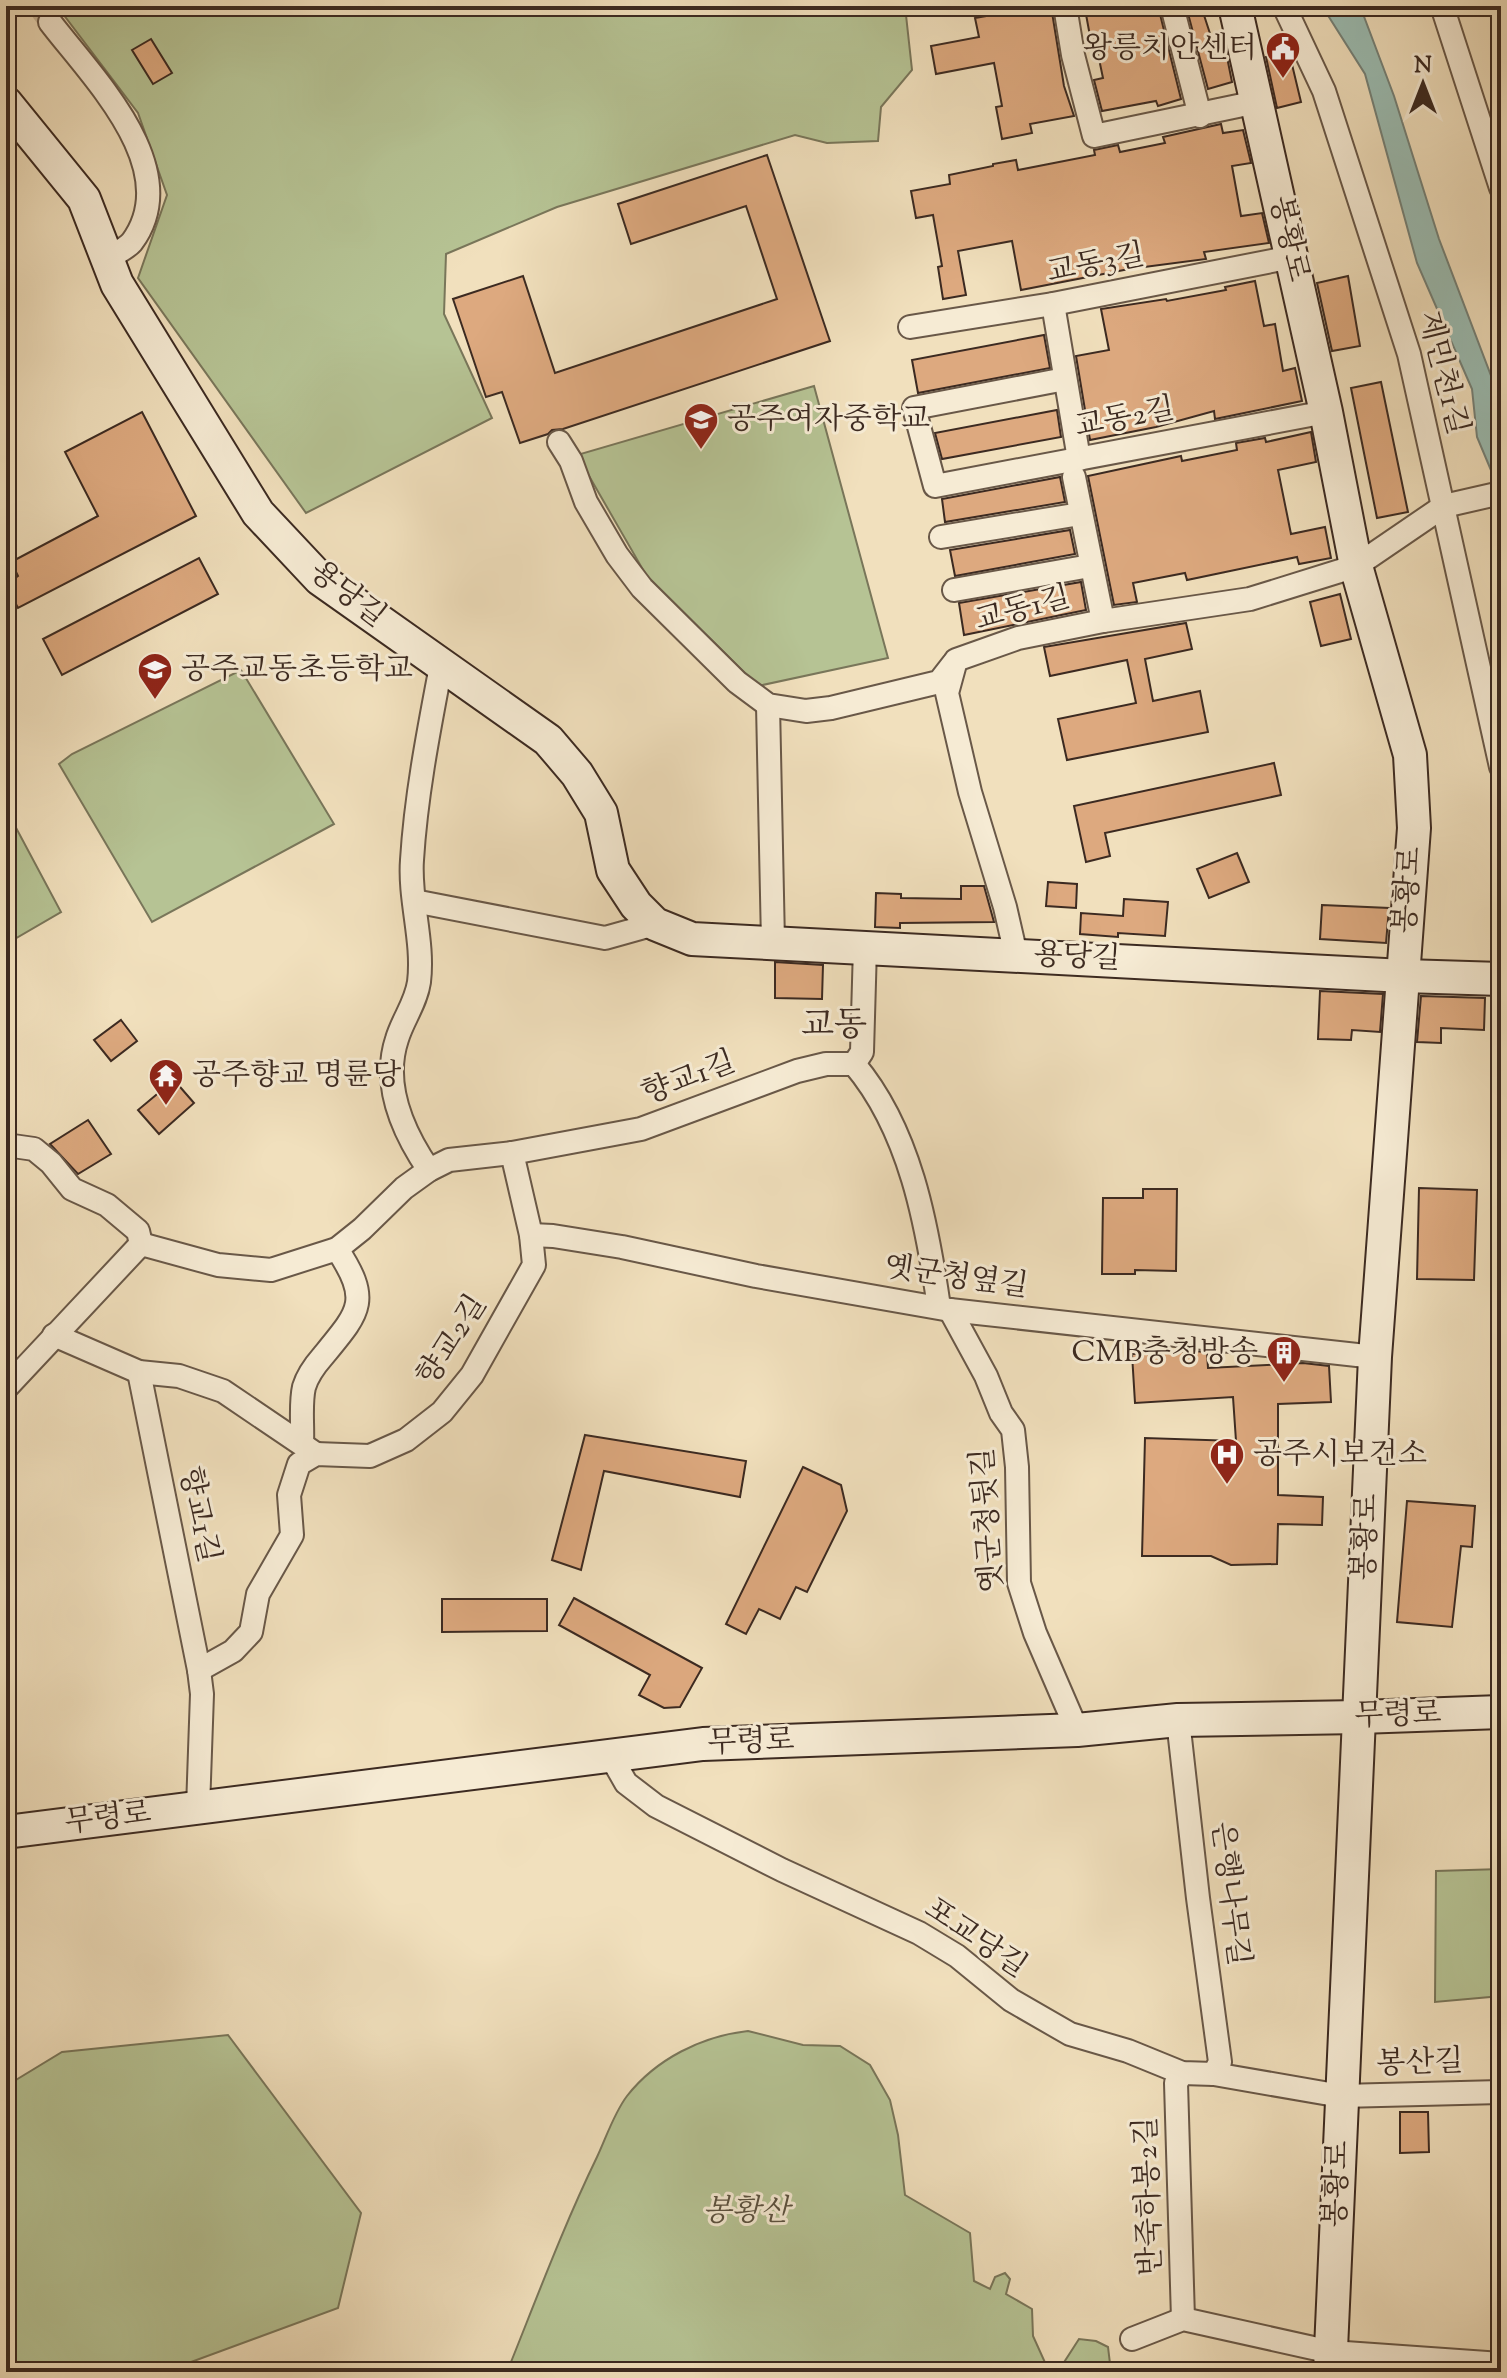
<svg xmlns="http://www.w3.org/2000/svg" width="1507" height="2378" viewBox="0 0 1507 2378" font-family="'Sorts Mill Goudy','Noto Serif KR',serif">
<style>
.green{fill:#b6c394;stroke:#79765a;stroke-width:2}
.water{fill:#9bbdb3;stroke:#758279;stroke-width:2}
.building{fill:#dda97f;stroke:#3c2a21;stroke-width:2}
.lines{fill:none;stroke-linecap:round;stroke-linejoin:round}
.street-tunnel{stroke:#cdbc9e;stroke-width:22;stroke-dasharray:22 11;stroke-linecap:butt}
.street-casing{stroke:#695848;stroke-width:26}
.secondary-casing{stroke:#3c2a21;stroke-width:36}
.street{stroke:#f6ebd4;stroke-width:22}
.secondary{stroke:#f6ebd4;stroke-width:32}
.labels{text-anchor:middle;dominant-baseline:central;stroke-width:6;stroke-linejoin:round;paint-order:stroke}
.poi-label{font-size:30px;fill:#3c2a21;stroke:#f6ebd4;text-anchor:start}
.street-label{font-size:30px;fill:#3c2a21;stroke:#f6ebd4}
.park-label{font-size:30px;font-style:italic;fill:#5a503e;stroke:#f6ebd4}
.quarter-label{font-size:34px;fill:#3c2a21;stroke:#f6ebd4}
</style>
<rect width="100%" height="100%" fill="#f1e0bd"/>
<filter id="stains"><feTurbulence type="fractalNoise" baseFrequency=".0025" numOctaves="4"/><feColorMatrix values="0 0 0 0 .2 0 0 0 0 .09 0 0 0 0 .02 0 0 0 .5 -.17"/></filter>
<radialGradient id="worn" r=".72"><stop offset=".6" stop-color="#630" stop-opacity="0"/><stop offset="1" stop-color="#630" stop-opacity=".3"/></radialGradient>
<g class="green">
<polygon points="57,6 905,6 912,70 881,107 878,141 827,143 795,135 557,207 446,254 444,314 492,418 306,513 138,278 167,195 138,113"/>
<polygon points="814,386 888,658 758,686 646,575 577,455"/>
<polygon points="241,670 334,824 152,922 59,764 72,754"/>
<polygon points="6,809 61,912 6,944"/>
<polygon points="1501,1869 1501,1996 1435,2002 1436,1871"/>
<path d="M748,2031l55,14 37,1 30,19 20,35 8,35 7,60 65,38 4,48 16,8 5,-12 10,-4 5,6 -4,15 26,15 1,27 14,31 12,3 20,-31 17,2 12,6 3,25h-604c29,-72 56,-145 90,-215 9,-19 17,-44 30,-61 29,-37 75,-60 121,-65z"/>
<polygon points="228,2035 361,2213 338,2308 164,2372 6,2372 6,2086 62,2052"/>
</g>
<polygon class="water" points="1322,6 1360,6 1394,96 1439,239 1501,402 1501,494 1477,437 1472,389 1417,263 1365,74"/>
<g class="building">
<polygon points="1020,6 1051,6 1064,86 1074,116 1030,124 1032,133 1002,139 996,107 1002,106 994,63 936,74 931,46 979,37 975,18 1021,10"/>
<polygon points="1101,6 1158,6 1181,99 1158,106 1156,101 1102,111 1094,80 1103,78 1094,35 1090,36 1085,9"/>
<polygon points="1186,6 1201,6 1217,55 1226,52 1232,82 1208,89"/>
<polygon points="151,39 172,73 153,84 132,50"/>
<polygon points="1289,52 1301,102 1277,108 1266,57"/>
<polygon points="1221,124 1223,133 1243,130 1251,163 1232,166 1241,216 1262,213 1269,243 1204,252 1206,259 1129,269 1021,290 1012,241 958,251 966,295 943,299 938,267 942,266 933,215 916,218 911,191 950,184 949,175 993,166 993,164 1016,160 1018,170 1095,155 1094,150 1118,145 1120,152 1165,143 1163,137"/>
<polygon points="767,155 830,341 563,429 552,430 548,434 520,443 502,392 486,397 453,299 523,276 555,373 777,299 746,206 631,244 618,204"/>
<polygon points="1348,276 1360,346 1332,351 1317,283"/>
<polygon points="1255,281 1264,326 1275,324 1283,371 1295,368 1302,401 1215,419 1214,411 1156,427 1090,440 1076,356 1109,350 1101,309 1166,299 1167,301 1226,290 1225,287"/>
<polygon points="1044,335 1050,368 918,393 912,360"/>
<polygon points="1381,382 1408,512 1377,518 1351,388"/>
<polygon points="1057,410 1061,437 942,459 935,433"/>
<polygon points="142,412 196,516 18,608 6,585 18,576 11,562 98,516 65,452"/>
<polygon points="1311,432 1316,462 1278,470 1291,534 1325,527 1331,558 1299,564 1297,557 1187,580 1185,573 1133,583 1137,602 1114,605 1088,476 1181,456 1182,461 1237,450 1236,443 1265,438 1266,442"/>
<polygon points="1060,477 1065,502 945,522 942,499"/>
<polygon points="1070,530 1075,554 955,576 950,550"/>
<polygon points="199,558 218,594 62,675 43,639"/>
<polygon points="1081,582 1086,610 964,635 959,603"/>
<polygon points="1340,594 1351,639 1321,646 1310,602"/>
<polygon points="1186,623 1192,649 1145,659 1153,701 1200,691 1208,732 1067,760 1058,719 1136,703 1127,660 1050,676 1044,647"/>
<polygon points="1274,763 1281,795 1105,833 1110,856 1086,862 1074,806"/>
<polygon points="1237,853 1249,882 1209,898 1197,869"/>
<polygon points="1048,882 1077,884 1076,908 1046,906"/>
<polygon points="961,886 984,886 994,922 900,923 900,928 875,927 876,893 901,894 901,898 961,899"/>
<polygon points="1124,899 1168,902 1165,936 1118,933 1118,937 1080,934 1081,913 1123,916"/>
<polygon points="1322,905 1389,908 1386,943 1320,939"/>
<polygon points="775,962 823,965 822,999 775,998"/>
<polygon points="1320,991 1383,994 1380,1032 1352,1030 1351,1040 1318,1039"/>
<polygon points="1421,996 1485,998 1484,1030 1441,1028 1441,1043 1417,1042"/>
<polygon points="121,1020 137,1041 111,1061 94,1040"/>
<polygon points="174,1080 194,1103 159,1134 138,1110"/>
<polygon points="88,1120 111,1154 78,1174 50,1144"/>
<polygon points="1419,1188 1477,1190 1474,1280 1417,1279"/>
<polygon points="1143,1189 1177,1189 1176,1271 1135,1270 1135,1274 1102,1274 1103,1198 1143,1198"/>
<polygon points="1192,1351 1207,1352 1208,1368 1303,1363 1329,1366 1331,1402 1278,1404 1278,1495 1323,1497 1322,1525 1278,1524 1277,1564 1231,1565 1211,1556 1142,1556 1145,1438 1236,1441 1233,1397 1135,1403 1132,1354"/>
<polygon points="585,1435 746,1461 740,1497 604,1471 581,1570 552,1560"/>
<polygon points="803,1467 841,1485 847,1511 807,1592 796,1587 780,1619 759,1609 746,1634 726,1624"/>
<polygon points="1407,1501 1475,1506 1472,1547 1461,1546 1452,1627 1397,1622"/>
<polygon points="574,1598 702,1668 680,1707 664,1708 639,1695 650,1675 559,1625"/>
<polygon points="442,1599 547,1599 547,1631 442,1632"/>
<polygon points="1400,2112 1428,2112 1429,2152 1400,2153"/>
</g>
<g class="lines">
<polyline class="street-tunnel" points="38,6 50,22"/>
<defs>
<g id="street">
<polyline points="1065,6 1073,55 1094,136 1257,102"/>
<polyline points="1172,6 1200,116"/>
<polyline points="1284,6 1324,91 1409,354 1501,767"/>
<polyline points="1442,6 1501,188"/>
<path d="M50,22c42,55 136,147 82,220 -6,7 -18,12 -25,17"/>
<polyline points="1053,304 1079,459"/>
<polyline points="910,327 1053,304 1292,257"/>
<polyline points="1065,379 914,408 935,486 1326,412"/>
<polyline points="559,442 571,461 586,502 617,555 642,588 737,682 768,705 806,711 831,708 939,682 953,664"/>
<polyline points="1074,477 1103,621"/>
<polyline points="941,537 1080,514"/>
<polyline points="954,590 1090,566"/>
<polyline points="768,705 773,942"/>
<polyline points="414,901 605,938 655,924"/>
<polyline points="1016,955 1005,907 970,792 947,693 956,660 1018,638 1103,621 1250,599 1356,566 1444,506 1501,493"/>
<path d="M854,1064c56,66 73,160 85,243"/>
<polyline points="854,1064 862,1052 865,947"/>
<polyline points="13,1146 34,1149 51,1163 72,1189 107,1205 138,1231 141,1244"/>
<path d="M429,1170c-26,-38 -47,-86 -32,-131 6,-20 19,-36 22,-57 5,-41 -10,-82 -7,-122 4,-65 17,-131 29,-194"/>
<polyline points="531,1235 553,1236 622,1247 756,1276 950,1310 1375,1357"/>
<polyline points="950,1310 986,1376 1001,1413 1013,1430 1017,1467 1019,1583 1035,1633 1077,1730"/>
<polyline points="54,1335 139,1372 179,1376 223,1391 316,1454"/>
<polyline points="139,1372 199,1670 202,1694 198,1808"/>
<polyline points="6,1388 141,1244 218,1265 271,1270 337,1249 362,1229 404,1188 429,1170 449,1160 512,1153 641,1129 797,1071 826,1064 854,1064"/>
<path d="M302,1443c1,-17 -2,-39 2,-56 3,-10 12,-23 19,-31 37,-45 48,-55 14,-107"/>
<polyline points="199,1670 233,1651 251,1632 258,1594 292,1535 289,1495 299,1464 316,1454 370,1456 406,1440 442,1412 472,1375 534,1265 531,1235 512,1153"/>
<polyline points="1178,1720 1198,1898 1220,2062 1214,2074"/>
<polyline points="610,1755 626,1783 656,1806 782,1870 919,1933 957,1956 1011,2000 1070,2034 1128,2051 1182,2073 1214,2074 1341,2096 1501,2092"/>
<polyline points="1182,2073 1176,2083 1183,2319"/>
<polyline points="1132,2339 1183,2319 1331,2352 1501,2364"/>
</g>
<g id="secondary">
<polyline points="1235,6 1326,412 1356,566 1410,755 1414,828 1375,1357 1330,2372"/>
<polyline points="6,103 84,199 117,284 258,513 320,579 548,740 577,774 601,813 613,870 636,905 655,924 692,939 1404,976 1501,979"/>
<polyline points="6,1832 703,1744 1077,1730 1178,1720 1360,1717 1501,1712"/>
</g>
</defs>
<use href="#street" class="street-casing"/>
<use href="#secondary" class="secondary-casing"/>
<use href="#street" class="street"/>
<use href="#secondary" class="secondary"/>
</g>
<defs>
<symbol id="civic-pin" viewBox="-11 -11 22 30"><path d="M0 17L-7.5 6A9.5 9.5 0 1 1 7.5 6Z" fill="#8f2418" stroke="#f6ebd4"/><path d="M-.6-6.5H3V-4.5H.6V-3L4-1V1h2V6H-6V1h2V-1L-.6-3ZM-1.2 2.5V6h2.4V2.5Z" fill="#fff"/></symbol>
<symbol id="school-pin" viewBox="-11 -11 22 30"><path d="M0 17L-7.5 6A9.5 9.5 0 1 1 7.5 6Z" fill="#8f2418" stroke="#f6ebd4"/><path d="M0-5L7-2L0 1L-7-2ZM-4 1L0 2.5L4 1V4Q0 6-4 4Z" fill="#fff"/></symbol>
<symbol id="temple-pin" viewBox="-11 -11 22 30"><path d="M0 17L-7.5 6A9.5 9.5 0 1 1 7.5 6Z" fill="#8f2418" stroke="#f6ebd4"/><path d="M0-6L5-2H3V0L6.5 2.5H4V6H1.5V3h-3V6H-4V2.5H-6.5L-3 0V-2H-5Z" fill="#fff"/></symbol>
<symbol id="building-pin" viewBox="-11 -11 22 30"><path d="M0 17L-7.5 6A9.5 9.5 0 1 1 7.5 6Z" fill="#8f2418" stroke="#f6ebd4"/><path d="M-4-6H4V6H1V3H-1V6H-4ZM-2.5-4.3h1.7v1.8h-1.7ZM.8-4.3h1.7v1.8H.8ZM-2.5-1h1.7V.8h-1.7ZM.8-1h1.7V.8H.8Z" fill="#fff"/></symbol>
<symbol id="hospital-pin" viewBox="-11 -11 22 30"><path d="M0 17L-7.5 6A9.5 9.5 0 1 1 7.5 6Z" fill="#8f2418" stroke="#f6ebd4"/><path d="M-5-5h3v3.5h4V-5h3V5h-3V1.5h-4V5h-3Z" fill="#fff"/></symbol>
</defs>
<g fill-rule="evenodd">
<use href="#civic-pin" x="1263" y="29" width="40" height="54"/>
<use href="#school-pin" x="681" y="400" width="40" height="54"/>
<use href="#school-pin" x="135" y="650" width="40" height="54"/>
<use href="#temple-pin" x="146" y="1056" width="40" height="54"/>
<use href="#building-pin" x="1264" y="1333" width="40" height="54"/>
<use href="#hospital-pin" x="1207" y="1435" width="40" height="54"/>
</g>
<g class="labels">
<g class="poi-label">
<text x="1257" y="49" text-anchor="end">왕릉치안센터</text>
<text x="727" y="420">공주여자중학교</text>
<text x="181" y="670">공주교동초등학교</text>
<text x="192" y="1076">공주향교 명륜당</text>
<text x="1258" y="1353" text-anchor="end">CMB충청방송</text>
<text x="1253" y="1455">공주시보건소</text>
</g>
<g class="street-label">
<text transform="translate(1288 239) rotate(77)">봉황로</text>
<text transform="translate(1096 265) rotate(-11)">교동3길</text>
<text transform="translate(1442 373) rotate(76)">제민천1길</text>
<text transform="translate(1125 419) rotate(-11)">교동2길</text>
<text transform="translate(347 595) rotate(38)">용당길</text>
<text transform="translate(1023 610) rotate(-15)">교동1길</text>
<text transform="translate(1409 890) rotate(-86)">봉황로</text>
<text transform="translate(1077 958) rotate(3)">용당길</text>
<text transform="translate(689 1079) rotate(-21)">향교1길</text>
<text transform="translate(956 1278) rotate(8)">옛군청옆길</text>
<text transform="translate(453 1341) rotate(-57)">향교2길</text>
<text transform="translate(198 1515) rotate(78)">향교1길</text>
<text transform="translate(989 1520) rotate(-94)">옛군청뒷길</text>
<text transform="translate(1367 1537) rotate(-88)">봉황로</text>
<text transform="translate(1398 1716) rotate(-2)">무령로</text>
<text transform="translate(751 1743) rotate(-2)">무령로</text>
<text transform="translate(108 1819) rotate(-7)">무령로</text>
<text transform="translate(1229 1894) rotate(83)">은행나무길</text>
<text transform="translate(975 1939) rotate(34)">포교당길</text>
<text transform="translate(1420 2064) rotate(-2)">봉산길</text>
<text transform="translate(1338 2184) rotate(-88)">봉황로</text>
<text transform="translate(1150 2196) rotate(-92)">반죽하봉2길</text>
</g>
<g class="park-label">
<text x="746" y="2212">봉황산</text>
</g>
<g class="quarter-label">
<text x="834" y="1026">교동</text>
</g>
</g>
<rect width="1507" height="2378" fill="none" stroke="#f1e0bd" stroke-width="32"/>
<rect x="8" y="8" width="1491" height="2362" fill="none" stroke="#3c2a21" stroke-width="4"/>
<rect x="16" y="16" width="1475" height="2346" fill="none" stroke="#3c2a21" stroke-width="2"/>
<g transform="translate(1423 84)" stroke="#f6ebd4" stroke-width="6" paint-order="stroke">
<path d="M0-6L14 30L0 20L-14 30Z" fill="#3c2a21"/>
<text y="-12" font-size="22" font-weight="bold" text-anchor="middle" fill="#3c2a21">N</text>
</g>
<rect width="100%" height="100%" filter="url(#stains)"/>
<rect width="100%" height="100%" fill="url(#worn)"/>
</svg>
